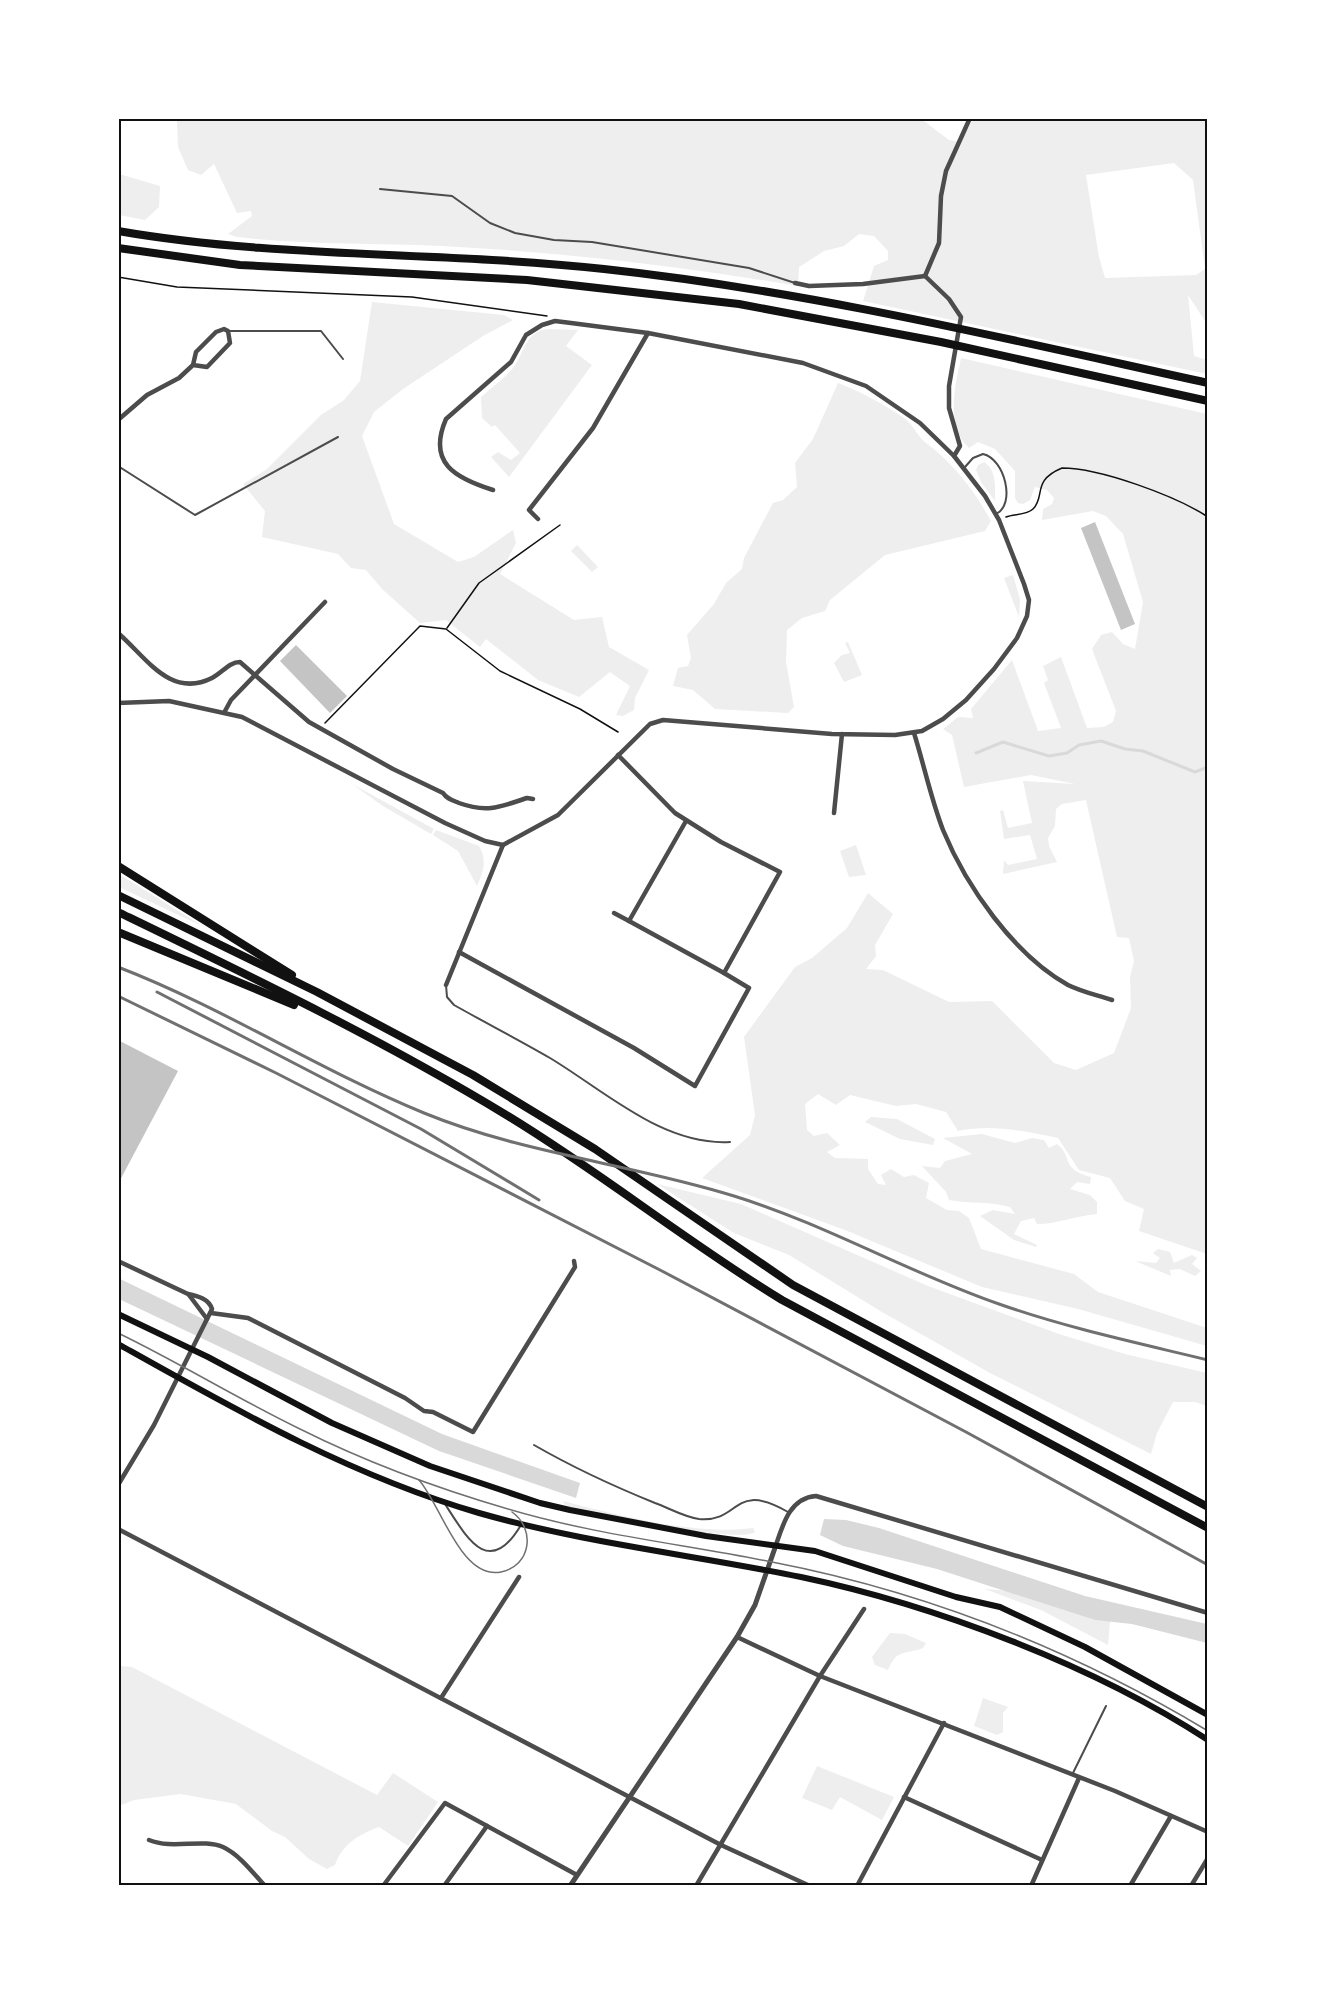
<svg xmlns="http://www.w3.org/2000/svg" width="1326" height="2004" viewBox="0 0 1326 2004" font-family="'IBM Plex Sans',sans-serif">
<style>
.green{fill:#eee;fill-rule:evenodd}
.water{fill:#d9d9d9}
.lines{fill:none;stroke-linecap:round;stroke-linejoin:round}
.stream{stroke:#d9d9d9;stroke-width:3}
.building{fill:#c4c4c4}
.path{stroke:#111;stroke-width:1.5}
.service{stroke:#4c4c4c;stroke-width:2}
.minor{stroke:#4c4c4c;stroke-width:4.5}
.tertiary{stroke:#4c4c4c;stroke-width:5}
.secondary{stroke:#111;stroke-width:6}
.motorway{stroke:#111;stroke-width:8}
.tram{stroke:#707070;stroke-width:1.5}
.rail{stroke:#707070;stroke-width:3}
.neatline{fill:none;stroke:#111;stroke-width:2}
</style>
<rect width="100%" height="100%" fill="#fff"/>
<g class="green">
<path d="M920,118l29,22 12,2 12,-23h234v205l-19,-29 6,61 13,4v14l-344,-73 11,-35 14,-6v-9l-14,-15 -15,-2 -15,12 -20,5 -25,16 -1,19c-118,-20 -237,-34 -357,-40 -68,-3 -136,-1 -204,-9l-9,-3 24,-18 -1,-5 -14,2 -23,-49 -13,11 -13,-5 -10,-23 -1,-28zM1174,163l19,17 12,89 -9,6 -91,3 -6,-21 -13,-82z"/>
<polygon points="119,174 160,186 159,207 145,220 119,215"/>
<polygon points="372,302 504,315 513,320 483,336 403,389 374,412 362,436 394,524 458,562 474,557 513,530 516,543 500,574 574,620 602,617 609,647 649,670 635,698 634,710 623,716 616,715 630,686 610,672 579,697 538,680 486,639 480,647 446,620 420,623 382,589 366,570 351,568 338,554 262,537 265,511 243,484 267,469 321,415 344,400 360,381"/>
<path d="M549,329l29,1 -12,16 26,19 -83,112 -18,-20 7,-5 13,8 9,-7 -25,-28 -3,2 -10,-9 -1,-21c10,-9 23,-18 32,-29 12,-15 12,-38 36,-39z"/>
<path d="M961,358l246,56v840l-68,-23 5,-22 -19,-8 -15,-23 -31,-8 -21,-32c-33,-7 -67,-14 -100,-7l-12,-19 -30,-8 -20,2 -46,-11 -14,10 -18,-11 -13,10 2,26 7,6 13,-3 13,12 -13,7 8,6 33,1v10l10,15 8,1 -5,-10 10,-6 13,8 10,-2 15,8 -3,15 21,12 12,1 10,7 12,31 93,25 24,18 109,36v18l-129,-37 -96,-22 -137,-57 -143,-52 48,-43 5,-20 -11,-78 51,-70 17,-9 35,-30 21,-35 25,21 -18,31 1,11 -10,13 17,1 66,32 43,-1 62,62 22,7 38,-17 17,-45 -1,-31 4,-16 -5,-23 -12,-1 -31,-137 -24,4 -6,5 -1,17 -7,12 1,8 8,16 -54,12 1,-14 4,5 29,-6 -7,-24 -26,4 -4,-28 3,-1 5,18 24,-5 -9,-42 52,3 -44,-9 -67,12 -12,-52 -9,-6 15,-12 15,1 -2,-9 41,-49 26,71 23,-3 -17,-45 4,-3 -5,-14 18,-9 26,71 17,-1 9,-5 3,-11 -24,-62 9,-14 11,-3 11,12 12,5 8,-47 -20,-68 -17,-18 -13,-5 -51,9 1,-11 9,-5 2,-6 -7,-8 -12,-3 -5,13 -7,4 -5,-1 -3,-5v-27l-20,-22 -17,-7 -9,6c-24,-21 -14,-63 -8,-90z"/>
<path d="M838,383c23,9 46,21 66,35 9,6 13,18 22,25 28,21 48,47 65,78l-6,10 -100,24 -55,45 -5,11 -23,7 -15,12 -1,32 8,45 -6,6 -73,-4 -22,-19 -20,-4 5,-18 10,-2 3,-8 -4,-23 27,-31 12,-21 16,-14 2,-11 29,-55 10,-3 14,-13 -2,-24 18,-24z"/>
<path d="M984,462c13,8 11,25 11,39l-14,-19 -5,-12 2,-5z"/>
<polygon points="577,545 598,567 592,572 571,551"/>
<polygon points="1013,575 1020,599 1019,617 1004,578"/>
<polygon points="848,642 862,675 844,682 834,663 842,655 850,653 845,643"/>
<polygon points="352,784 434,829 431,834 383,806"/>
<path d="M436,830l43,16c8,14 5,25 -2,40l-19,-35 -25,-16z"/>
<polygon points="856,845 866,875 849,877 840,851"/>
<polygon points="118,874 119,874 204,927 119,887"/>
<polygon points="871,1117 897,1119 935,1139 933,1145 900,1139 865,1122"/>
<path d="M982,1134l33,9 17,-5 12,2 5,8 8,-4c16,12 3,25 34,33l-1,7 -13,-2 -7,7 20,6 7,7v12c-23,2 -39,10 -60,10l-3,-6 -13,3 -7,13 23,11 -1,2 -22,-7 -34,-24 13,-6 22,4 -5,-7c-21,-6 -40,-3 -61,-7l-3,-8 -24,-26 18,2 5,-7 27,-7 -29,-16z"/>
<polygon points="657,1184 741,1204 928,1286 1059,1334 1125,1354 1207,1373 1207,1406 1195,1402 1173,1402 1157,1433 1151,1454 990,1373 882,1312 789,1255 734,1233"/>
<polygon points="1158,1249 1170,1252 1174,1263 1192,1255 1197,1258 1192,1264 1201,1271 1195,1276 1180,1269 1170,1270 1171,1276 1135,1261 1156,1263 1160,1258 1153,1253"/>
<path d="M563,1501c53,14 135,35 190,27l2,4c-19,12 -148,-18 -177,-23l-13,-4z"/>
<polygon points="985,1589 1010,1591 1095,1620 1110,1621 1108,1645 1041,1610"/>
<path d="M890,1633l15,1 21,9 -3,5c-18,7 -26,0 -35,22l-13,-5 -3,-8z"/>
<path d="M121,1666l11,1 245,128 16,-22 45,29 -30,44 -29,-19c-19,7 -37,17 -44,38l-8,4 -18,-10 -24,-22 -13,-6 -36,-27 -55,-10 -47,6 -15,6 -1,-138z"/>
<polygon points="983,1698 1008,1707 1003,1713 1003,1732 997,1735 974,1726"/>
<polygon points="817,1766 894,1797 882,1820 840,1797 832,1810 802,1798"/>
</g>
<g class="water">
<polygon points="118,1278 442,1434 580,1483 576,1498 439,1451 119,1299"/>
<polygon points="824,1519 846,1520 879,1528 1085,1596 1207,1624 1207,1643 1132,1624 1095,1620 937,1569 843,1546 820,1535"/>
</g>
<g class="lines">
<polyline class="stream" points="976,753 1003,742 1049,756 1067,753 1079,745 1101,741 1125,749 1143,751 1195,772 1208,767"/>
</g>
<g class="building">
<polygon points="1095,522 1135,624 1121,630 1081,528"/>
<polygon points="296,645 347,696 330,713 280,661"/>
<polygon points="118,1040 178,1071 118,1184"/>
</g>
<g class="lines">
<g class="path">
<polyline points="118,277 177,287 412,297 547,316"/>
<path d="M1006,517c8,-3 21,-2 27,-8 13,-13 -2,-28 29,-41 38,0 114,28 146,49"/>
<polyline points="447,628 479,583 560,525"/>
<polyline points="325,723 420,626 446,629 500,671 580,709 618,732"/>
</g>
<g class="service">
<polyline points="380,189 452,196 490,223 515,233 554,240 592,242 749,268 795,283"/>
<polyline points="228,331 321,331 343,359"/>
<polyline points="118,466 195,515 338,437"/>
<path d="M965,467l8,-9 10,-4c22,5 33,51 13,60"/>
<path d="M446,985l1,12 7,8c32,18 65,35 96,53 55,33 113,88 180,84"/>
<path d="M534,1445c40,23 79,41 121,58 14,5 29,14 44,16 42,4 33,-39 89,-7"/>
<path d="M445,1504c22,34 44,75 76,21"/>
<polyline points="1072,1775 1106,1706"/>
</g>
<g class="minor">
<polyline points="925,276 949,299 961,317 949,386 949,408 960,446 954,456"/>
<polyline points="925,276 939,243 941,196 946,171 970,118"/>
<polyline points="795,283 809,286 863,284 925,276"/>
<polyline points="118,420 147,395 179,378 193,365 196,352 216,332 224,329 228,331 230,343 207,367 193,365"/>
<polyline points="538,519 529,510 593,428 648,333"/>
<path d="M118,633c28,24 52,66 94,45 10,-5 17,-16 28,-16l69,60 84,47 50,24c4,6 9,7 16,10 28,10 41,4 68,-5l6,1"/>
<polyline points="118,703 169,701 242,717 445,823 485,841 503,845"/>
<polyline points="225,711 231,700 325,602"/>
<path d="M914,733c10,32 17,66 29,97 23,56 71,125 125,155 14,7 29,10 44,15"/>
<polyline points="618,755 675,813 721,842 780,872 724,973 629,921"/>
<polyline points="834,813 842,734"/>
<polyline points="614,913 629,921 686,821"/>
<polyline points="459,952 634,1048 695,1086 749,988 724,973"/>
<path d="M446,985l57,-140 55,-30 92,-91 13,-4 169,14 63,1 27,-4 21,-12 23,-19 28,-31 23,-31 10,-22 2,-16 -5,-16 -25,-64 -14,-24 -31,-40 -34,-33 -54,-37 -63,-23 -155,-30 -77,-10 -16,-2 -13,4 -16,10 -15,27 -65,57c-19,44 9,59 47,71"/>
<path d="M118,1261l70,33c10,2 21,5 24,15l-58,116 -36,60"/>
<polyline points="189,1295 207,1319"/>
<polyline points="211,1313 248,1318 405,1398 424,1411 433,1412 473,1432 575,1267 574,1261"/>
<polyline points="118,1529 721,1845 810,1886"/>
<path d="M776,1545c7,-21 14,-47 40,-49l392,117"/>
<polyline points="737,1637 820,1676 1115,1791 1208,1832"/>
<polyline points="441,1698 519,1577"/>
<polyline points="904,1797 1042,1860"/>
<path d="M149,1840c24,10 53,-2 74,7 17,8 30,26 42,39"/>
<polyline points="383,1886 445,1803 577,1875"/>
<polyline points="444,1886 487,1826"/>
<polyline points="696,1886 820,1676 864,1609"/>
<polyline points="857,1886 944,1723"/>
<polyline points="1031,1886 1079,1778"/>
<polyline points="1130,1886 1171,1816"/>
<polyline points="1191,1886 1208,1858"/>
</g>
<polyline class="tertiary" points="570,1886 737,1637 755,1605 776,1545"/>
<g class="secondary">
<polyline points="118,1314 208,1357 332,1423 430,1466 540,1503 570,1510 706,1536 815,1551 956,1597 1000,1607 1085,1647 1208,1715"/>
<path d="M118,1344c116,65 233,132 361,169 105,30 215,42 322,64 133,28 292,88 407,163"/>
</g>
<g class="motorway">
<path d="M118,231c161,28 324,20 486,38 204,22 403,70 604,114"/>
<polyline points="118,248 240,265 527,280 739,304 941,342 1208,401"/>
<polyline points="118,866 292,975"/>
<polyline points="118,895 317,992 473,1075 595,1149 793,1285 1208,1507"/>
<path d="M118,912c132,64 265,128 390,204 94,57 180,127 274,184l426,228"/>
<polyline points="118,932 294,1005"/>
</g>
<g class="tram">
<path d="M118,1333c62,30 120,66 182,96 66,33 136,59 208,80 87,26 175,35 264,53 155,30 301,88 436,169"/>
<path d="M419,1480c22,25 42,100 82,92 30,-6 35,-43 11,-60"/>
</g>
<g class="rail">
<path d="M118,967c106,41 201,103 306,146 100,41 208,51 310,83 91,28 175,77 265,108 68,24 139,39 209,56"/>
<polyline points="157,992 421,1129 539,1200"/>
<polyline points="118,996 276,1073 660,1270 966,1432 1208,1565"/>
</g>
</g>
<rect width="1326" height="2004" fill="none" stroke="#ffffff" stroke-width="240"/>
<rect x="120" y="120" width="1086" height="1764" class="neatline"/>
</svg>
